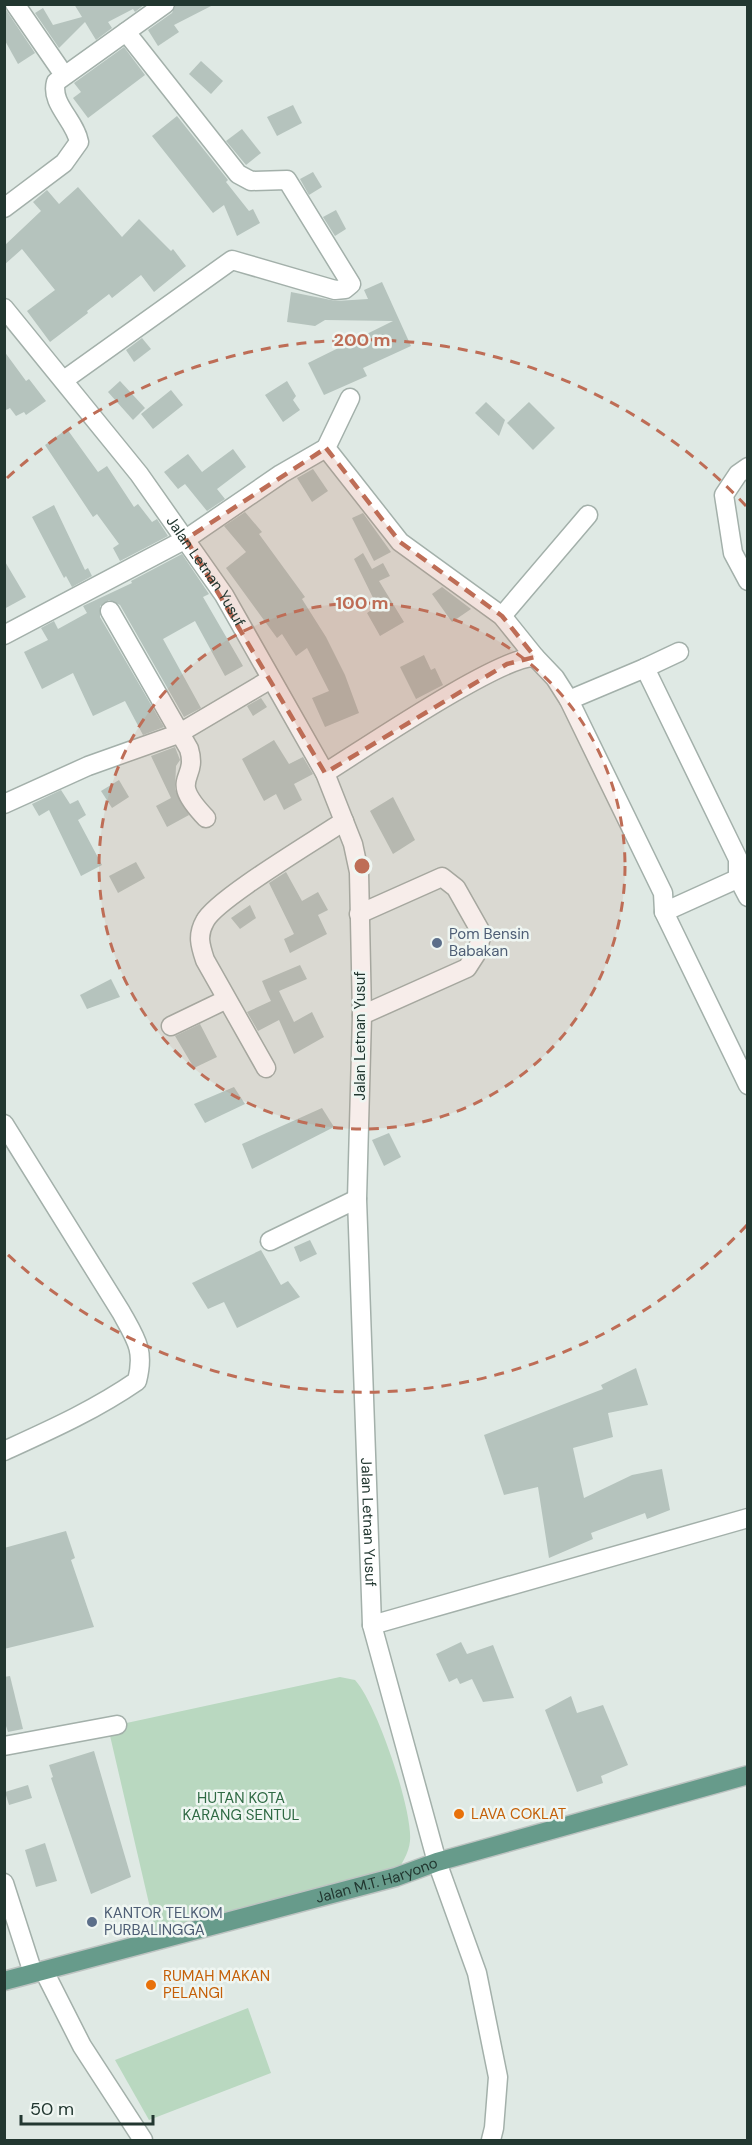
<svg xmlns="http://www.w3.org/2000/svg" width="752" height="2145" viewBox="0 0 752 2145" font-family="'DM Sans',sans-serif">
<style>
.green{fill:#b9d8c0}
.building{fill:#b5c3bd}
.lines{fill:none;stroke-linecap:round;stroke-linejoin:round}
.minor-casing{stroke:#a3b0aa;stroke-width:21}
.major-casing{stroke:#bdc3c1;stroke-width:21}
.minor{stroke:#fff;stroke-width:18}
.major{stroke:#679b8b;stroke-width:18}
.marked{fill:#be6d56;fill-opacity:0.2;stroke:#be6d56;stroke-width:4.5;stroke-dasharray:12 8;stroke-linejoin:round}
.ring{fill:none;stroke:#be6d56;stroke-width:3;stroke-dasharray:10 8}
.service-dot{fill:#5c6f8a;stroke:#eff6f2;stroke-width:2}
.food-dot{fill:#e8710a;stroke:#eff6f2;stroke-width:2}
.labels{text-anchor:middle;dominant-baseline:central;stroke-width:5;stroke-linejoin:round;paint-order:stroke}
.street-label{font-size:15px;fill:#223730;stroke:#eff6f2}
.service-label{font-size:15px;fill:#4e5e75;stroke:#eff6f2;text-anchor:start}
.park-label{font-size:15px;fill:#2f6a44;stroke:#eff6f2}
.food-label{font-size:15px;fill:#c56008;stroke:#eff6f2;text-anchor:start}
.centre{fill:#be6d56;stroke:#eff6f2;stroke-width:3}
.ring-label{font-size:18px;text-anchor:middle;font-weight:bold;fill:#be6d56;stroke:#eff6f2;stroke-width:5;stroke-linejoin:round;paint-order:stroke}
</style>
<rect width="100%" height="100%" fill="#dfe9e4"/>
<g class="green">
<path d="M340,1677l15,3c21,22 58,130 55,161 -1,12 -9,24 -15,34l-238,63 -49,-211z"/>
<polygon points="248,2008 271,2073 149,2120 115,2060"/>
</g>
<g class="building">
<polygon points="74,4 145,4 135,12 133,9 108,22 112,28 96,40 85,22 59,48 35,13 43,8 53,25 82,17"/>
<polygon points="176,4 215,4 174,25 179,32 158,46 148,30 172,13"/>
<polygon points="4,7 35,53 18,64 4,39"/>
<polygon points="124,47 145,75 88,118 73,98 81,92 74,83"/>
<polygon points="201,61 223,81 211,94 189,74"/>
<polygon points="293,105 302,123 277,136 267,117"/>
<polygon points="177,116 228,180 226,182 249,211 253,209 260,223 237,236 224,205 213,213 152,136"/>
<polygon points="242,129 261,153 246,165 226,141"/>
<polygon points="313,172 322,187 309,195 300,179"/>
<polygon points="78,187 122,237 139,219 171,251 173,249 186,266 154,292 141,275 112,298 109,294 87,311 88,313 50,342 27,311 55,290 22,249 4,265 4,246 41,211 33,202 47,190 59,204"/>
<polygon points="336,210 346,229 335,236 323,217"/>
<polygon points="382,282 411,346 363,368 367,376 324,395 308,363 393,321 325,320 315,326 287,322 291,292 336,301 368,299 364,290"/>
<polygon points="142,338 151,349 134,362 126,350"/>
<polygon points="4,351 26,381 29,379 46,401 26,415 24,412 16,416 10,408 4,411"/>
<polygon points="120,381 145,408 133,420 108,392"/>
<polygon points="287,381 296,396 293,400 300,410 283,422 265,395"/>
<polygon points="171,390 183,405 153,429 141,414"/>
<polygon points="486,402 505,420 499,436 475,413"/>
<polygon points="529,402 555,428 533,450 507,423"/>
<polygon points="67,429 98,472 107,466 134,507 138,504 152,522 157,519 168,536 120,561 113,548 119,544 97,514 93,517 45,445"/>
<polygon points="233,449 246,467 217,489 225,499 207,511 185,484 178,489 164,472 188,454 202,472"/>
<polygon points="313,469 328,491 312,502 297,478"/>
<polygon points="54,505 85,570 88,568 92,576 72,587 66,576 64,578 32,517"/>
<polygon points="245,512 262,532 259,534 305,597 302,599 326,637 345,675 359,713 325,727 312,698 329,691 307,648 296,656 282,634 277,638 226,568 246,552 224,526"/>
<polygon points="363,513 391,552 374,561 352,518"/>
<polygon points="363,553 372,569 383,563 390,576 379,581 404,622 380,636 367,613 377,606 354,559"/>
<polygon points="182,554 209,594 203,597 243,666 225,676 195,621 163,639 201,708 184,717 120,605 109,600 100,606 100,617 164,727 143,735 125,701 93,716 73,673 42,689 24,652 48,640 41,628 54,621 58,629 87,613 83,606 132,583 131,581"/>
<polygon points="4,560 26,597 4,609"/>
<polygon points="442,587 471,609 452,622 432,594"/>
<polygon points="424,655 431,670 435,668 443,685 416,699 400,667"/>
<polygon points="261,698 267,707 253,716 247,706"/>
<polygon points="274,740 289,764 303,757 313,774 294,784 302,800 284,810 276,794 264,801 242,759"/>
<polygon points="175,747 180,760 176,766 175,789 189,815 167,827 156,806 171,798 151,756"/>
<polygon points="119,780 129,797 112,808 101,791"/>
<polygon points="61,790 70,804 78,800 86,815 78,820 102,865 81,876 49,810 39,816 32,804"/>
<polygon points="393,797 415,840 393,854 370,811"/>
<polygon points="136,862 145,878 118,893 109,876"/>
<polygon points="286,872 302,901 318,892 328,910 318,915 327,934 290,953 284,939 294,934 269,883"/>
<polygon points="250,905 256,918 240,929 231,918"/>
<polygon points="300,965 307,979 279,991 294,1022 312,1012 324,1037 294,1054 279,1020 258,1031 247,1012 271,1001 268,995 273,993 268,995 262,981"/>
<polygon points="111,979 120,997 87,1009 80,995"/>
<polygon points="200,1024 217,1057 194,1068 175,1036"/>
<polygon points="234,1087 245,1104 205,1123 194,1104"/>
<polygon points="322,1108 334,1127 252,1169 242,1144"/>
<polygon points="389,1133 401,1157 384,1166 372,1140"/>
<polygon points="310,1240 317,1254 300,1262 294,1247"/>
<polygon points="261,1250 281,1285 288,1281 300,1297 237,1328 224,1302 208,1309 192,1283"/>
<polygon points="636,1368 648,1405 608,1413 613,1437 573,1448 584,1498 632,1475 662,1469 670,1510 647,1519 645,1513 591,1533 593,1539 549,1558 538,1487 504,1495 484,1435 603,1389 601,1385"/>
<polygon points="66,1531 75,1558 71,1560 94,1627 4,1649 4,1548"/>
<polygon points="461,1642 467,1654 493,1645 514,1698 483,1702 472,1679 460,1684 457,1678 449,1682 436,1654"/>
<polygon points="10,1676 23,1729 8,1732 4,1720 4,1677"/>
<polygon points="571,1696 577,1713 603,1705 628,1765 601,1776 603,1783 577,1792 545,1710"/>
<polygon points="94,1751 131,1877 91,1894 51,1778 53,1777 49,1765"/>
<polygon points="28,1785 32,1798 9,1805 5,1792"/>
<polygon points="45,1843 57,1881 36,1887 25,1850"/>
</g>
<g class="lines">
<defs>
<g id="minor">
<polyline points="15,4 64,75"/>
<path d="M4,208l60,-45 15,-21c-4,-22 -29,-38 -23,-60l109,-78"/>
<path id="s1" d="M4,308l135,166 85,121 101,178 28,71 6,28 3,143 -5,184 15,426 65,237 40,111 21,104 -4,51 -3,12"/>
<polyline points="64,380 232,260 335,290 345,289 351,284 287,180 251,181 238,174 126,32"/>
<polyline points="350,398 326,448 400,542 502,616 535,657"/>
<polyline points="748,467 738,474 724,495 733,553 748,581"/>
<path d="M110,611l79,138c10,33 -23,27 17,69"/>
<polyline points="502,616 588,515"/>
<polyline points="4,635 186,539 281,474 326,448"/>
<polyline points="645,668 679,652"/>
<polyline points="569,700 645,668 738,859 738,878 748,897"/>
<path d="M325,773c37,-23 175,-117 210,-116l20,21 14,22 94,193 1,19 84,173"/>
<polyline points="4,804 88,766 178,734 271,679"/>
<polyline points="664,912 748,874"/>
<polyline points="359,914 442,877 456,888 482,934 476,954 467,968 362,1015"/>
<polyline points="171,1026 225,1000"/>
<path d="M266,1068l-61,-108c-5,-15 -8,-25 0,-39 11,-22 113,-82 139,-100"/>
<path d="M4,1124l117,188c15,27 24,38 16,69 -42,29 -87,49 -133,70"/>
<polyline points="270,1241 357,1199"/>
<polyline points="372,1625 748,1518"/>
<polyline points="4,1746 117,1725"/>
<polyline points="4,1883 33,1973"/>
<polyline points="44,1971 82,2046 143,2140"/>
</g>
<g id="major">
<path id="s2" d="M4,1981l392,-104 41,-15 311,-87"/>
</g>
</defs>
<use href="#minor" class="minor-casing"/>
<use href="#major" class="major-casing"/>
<use href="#minor" class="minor"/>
<use href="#major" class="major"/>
</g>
<path class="marked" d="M326,448l74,94 102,74 33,41 -28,7 -182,109 -139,-234z"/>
<circle cx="362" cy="866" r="263" fill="#be6d56" fill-opacity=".12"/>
<g class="ring">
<circle cx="362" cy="866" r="263"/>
<path d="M747 1225A526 526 0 0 1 7 1254M7 478A526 526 0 0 1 747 507"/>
</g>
<g class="service-dot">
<circle cx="437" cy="943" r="6"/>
<circle cx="92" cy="1922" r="6"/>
</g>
<g class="food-dot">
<circle cx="459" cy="1814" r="6"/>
<circle cx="151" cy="1985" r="6"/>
</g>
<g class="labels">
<g class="street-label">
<text stroke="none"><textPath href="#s1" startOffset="332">Jalan Letnan Yusuf</textPath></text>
<text transform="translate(360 1036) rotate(-90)">Jalan Letnan Yusuf</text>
<text stroke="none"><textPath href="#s1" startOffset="1322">Jalan Letnan Yusuf</textPath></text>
<text stroke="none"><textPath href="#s2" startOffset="386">Jalan M.T. Haryono</textPath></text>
</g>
<g class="service-label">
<text x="449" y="934">Pom Bensin<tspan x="449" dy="17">Babakan</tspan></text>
<text x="104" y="1913">KANTOR TELKOM<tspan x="104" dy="17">PURBALINGGA</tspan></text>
</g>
<g class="park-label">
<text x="241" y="1798">HUTAN KOTA<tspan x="241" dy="17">KARANG SENTUL</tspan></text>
</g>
<g class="food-label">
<text x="471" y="1814">LAVA COKLAT</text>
<text x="163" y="1976">RUMAH MAKAN<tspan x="163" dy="17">PELANGI</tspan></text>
</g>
</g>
<circle cx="362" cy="866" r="9" class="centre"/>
<g class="ring-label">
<text x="362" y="346">200 m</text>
<text x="362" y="609">100 m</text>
</g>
<rect width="752" height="2145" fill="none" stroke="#223730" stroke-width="12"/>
<path d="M21 2115v9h132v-9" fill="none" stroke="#223730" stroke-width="3"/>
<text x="30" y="2115" font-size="18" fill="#223730" stroke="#eff6f2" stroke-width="4.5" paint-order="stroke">50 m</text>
</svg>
